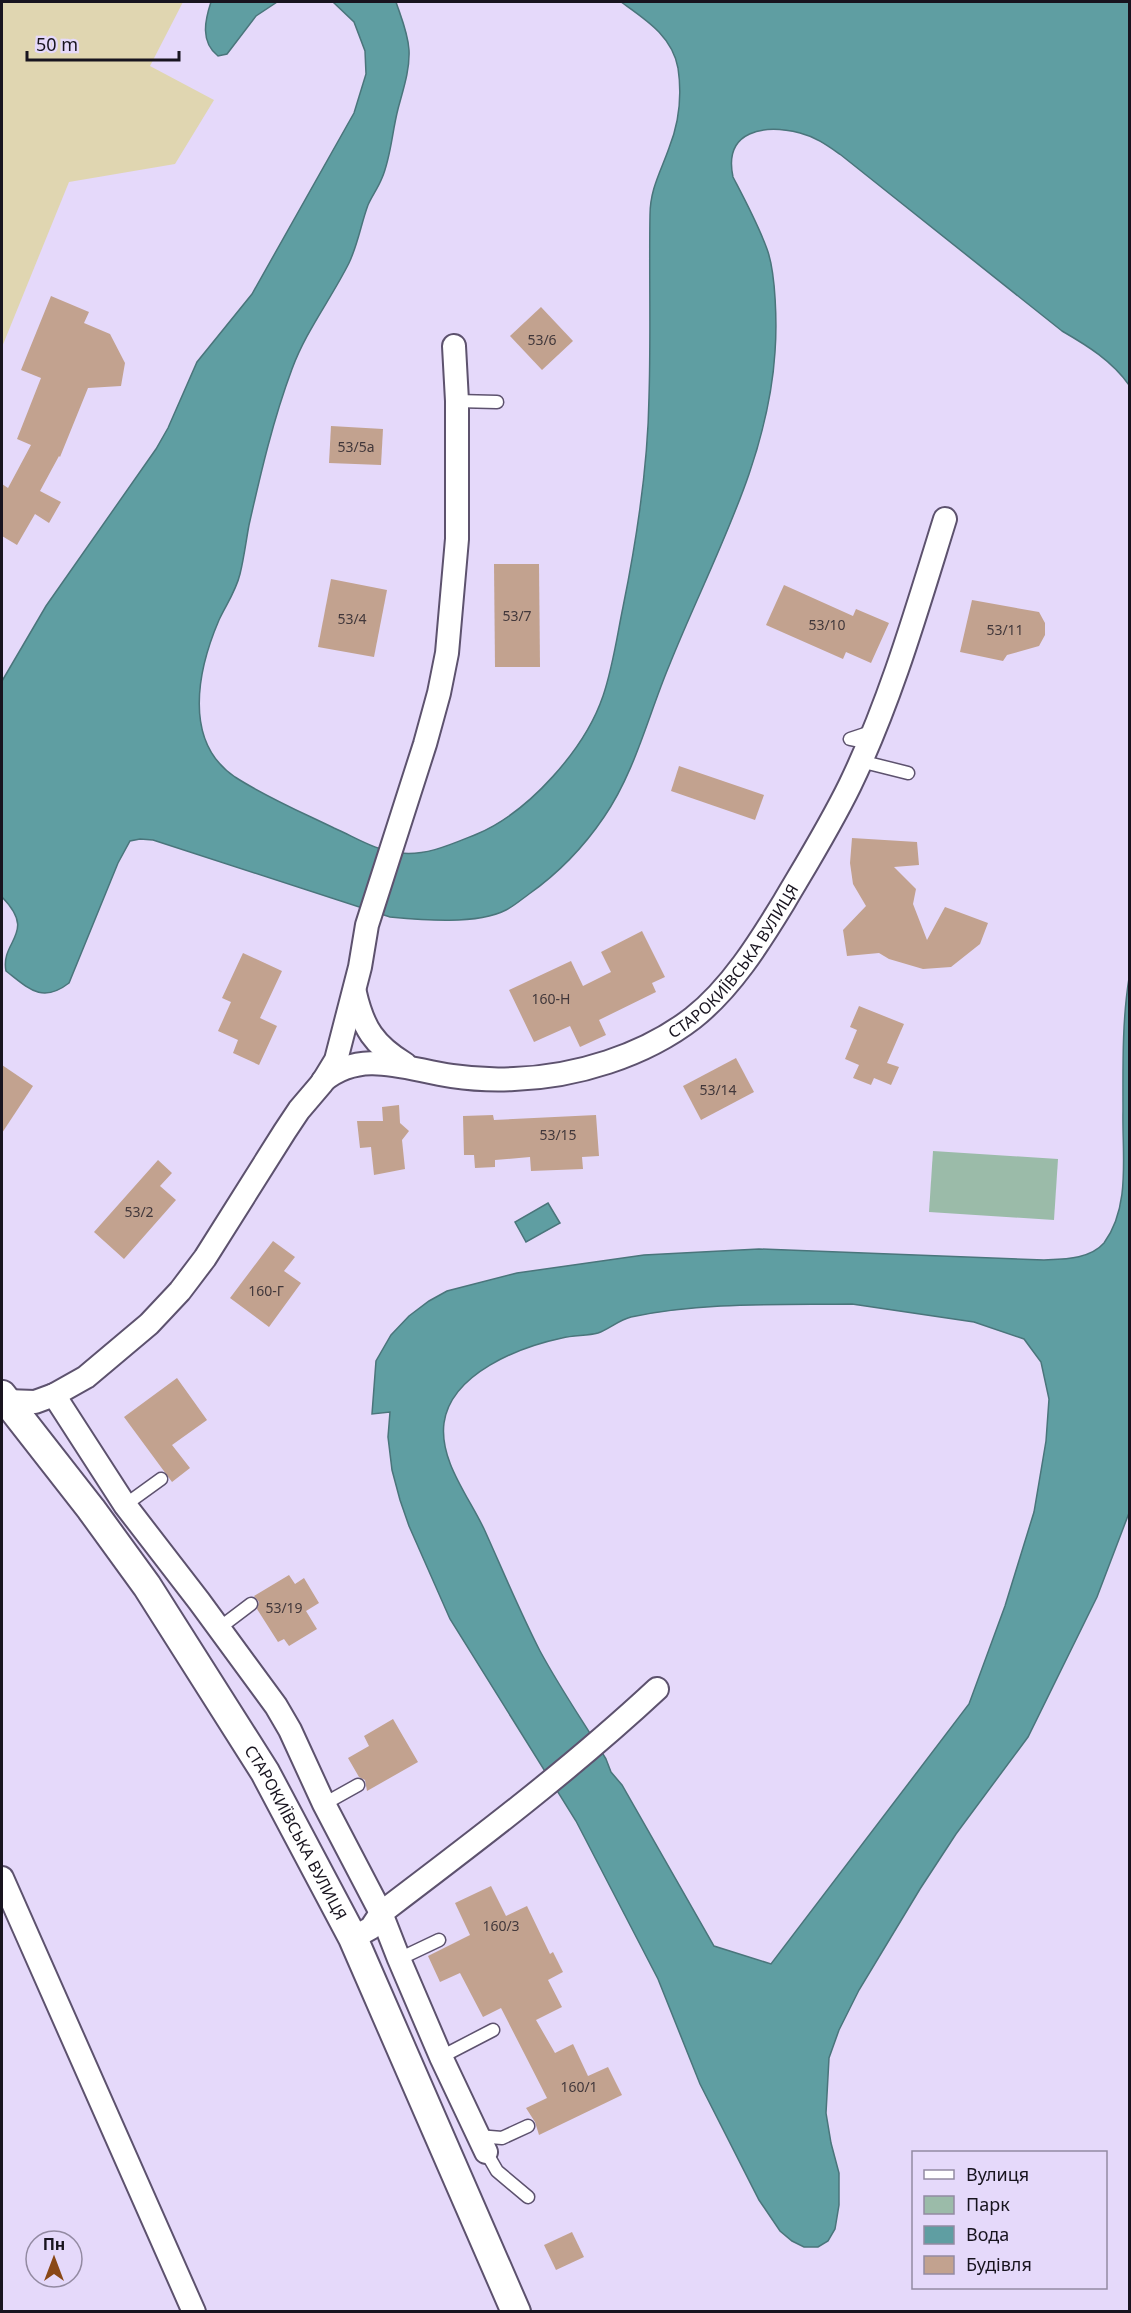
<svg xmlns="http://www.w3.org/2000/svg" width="1131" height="2313" viewBox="0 0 1131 2313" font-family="'Noto Sans',sans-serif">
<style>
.green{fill:#9bbba9}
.sand{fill:#e0d6b1}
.water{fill:#5f9ea2;stroke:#4a757b;stroke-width:1.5;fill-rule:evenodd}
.building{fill:#c2a28f}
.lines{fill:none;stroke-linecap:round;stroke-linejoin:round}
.service-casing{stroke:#5d526e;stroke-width:15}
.minor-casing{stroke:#5d526e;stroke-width:26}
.tertiary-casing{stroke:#5d526e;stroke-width:32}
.service{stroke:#fff;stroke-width:12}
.minor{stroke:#fff;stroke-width:22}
.tertiary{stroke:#fff;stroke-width:28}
.labels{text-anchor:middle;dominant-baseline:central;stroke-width:5;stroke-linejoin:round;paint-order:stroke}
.number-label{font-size:14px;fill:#42383b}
.street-label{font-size:16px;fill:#18141f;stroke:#e5d9fa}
</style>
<rect width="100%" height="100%" fill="#e5d9fa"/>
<polygon class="green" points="933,1151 1058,1159 1054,1220 929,1212"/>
<polygon class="sand" points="2,2 183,2 150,66 214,100 175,164 69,182 2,347"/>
<g class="water">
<path d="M211,2h66l-21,14 -29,38 -9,2c-18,-14 -13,-36 -7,-54z"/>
<path d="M333,2h63c5,15 12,31 13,48 1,20 -6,40 -11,59 -6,23 -7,48 -16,69 -4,10 -10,18 -14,27 -7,19 -10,39 -19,58 -18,36 -43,68 -57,106 -19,51 -31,103 -43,156 -3,16 -5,33 -9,49 -4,17 -14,31 -21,46 -21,49 -37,121 16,157 31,20 66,35 99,51 21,9 42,23 66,25 27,3 52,-9 77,-19 52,-22 108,-85 126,-138 10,-29 14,-60 20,-89 14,-69 25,-140 26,-210 2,-61 0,-122 1,-182 0,-26 11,-44 19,-67 10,-25 13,-53 9,-80 -6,-32 -32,-48 -57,-66h508v383c-17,-24 -41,-39 -67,-54l-221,-176c-13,-9 -25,-18 -41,-22 -35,-9 -77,-3 -67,44 12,23 25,47 34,72 9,24 10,76 8,103 -7,112 -65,211 -106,314 -21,50 -34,106 -65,151 -21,31 -44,55 -75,77 -7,5 -15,12 -23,16 -29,15 -84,10 -116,7l-237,-77 -13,-1 -10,2 -12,22 -49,120c-27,21 -41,5 -63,-12 -6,-31 32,-37 -4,-74v-216l44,-75 110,-157 12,-21 29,-66 55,-68 102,-181 12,-39 -1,-23 -11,-29z"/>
<path d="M1129,978v535l-32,84 -69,140 -72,97 -36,55 -61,101 -20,40 -10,28 -3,55 5,30 8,30v32l-4,24 -7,12 -10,6h-14l-12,-6 -12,-10 -21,-31 -59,-116 -42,-105 -82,-158 -126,-202 -41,-93 -9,-26 -8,-30 -4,-33 2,-25 -18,2 4,-53 15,-26 18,-19 20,-15 18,-10 70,-18 127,-18 115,-6 285,11c21,-1 46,-1 60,-17 27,-37 18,-88 19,-132 0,-44 -1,-89 6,-133zM852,1304l122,18 50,17 17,23 8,37 -3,42 -12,71 -29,94 -36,98 -198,260 -57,-18 -92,-161 -11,-13 -5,-13c-22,-36 -46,-71 -66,-108 -20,-39 -37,-80 -55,-120 -15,-33 -46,-70 -41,-108 7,-50 76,-76 118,-85 12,-3 25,-2 36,-5 11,-4 21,-13 33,-16 72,-15 147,-12 221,-13z"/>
<polygon points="548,1203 560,1223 526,1242 515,1222"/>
</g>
<g class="building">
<polygon points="51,296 89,312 84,323 110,334 125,363 121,386 88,388 60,457 59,456 40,491 61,502 49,523 35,514 17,545 2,536 2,484 8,488 31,445 17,439 41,378 21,370"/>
<polygon points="541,307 573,341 542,370 510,336"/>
<polygon points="331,426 383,429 381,465 329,463"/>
<polygon points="494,564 539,564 540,667 495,667"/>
<polygon points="331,579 387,590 374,657 318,647"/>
<polygon points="784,585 853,616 856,609 889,623 871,663 846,652 843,659 766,625"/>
<polygon points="972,600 1039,612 1045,623 1045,635 1039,646 1007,655 1003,661 960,652"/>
<polygon points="679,766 764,795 755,820 671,791"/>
<polygon points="852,838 917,842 919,865 894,867 916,889 913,904 927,940 945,907 988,923 980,944 951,967 923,969 889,959 879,953 847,956 843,930 866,906 853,884 850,863"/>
<polygon points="642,931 665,977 652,983 656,992 599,1020 606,1035 580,1047 570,1026 534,1042 509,990 571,961 583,986 611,972 601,952"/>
<polygon points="243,953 282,971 260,1018 277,1026 259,1065 233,1053 238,1040 218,1031 231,1002 222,998"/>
<polygon points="859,1006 904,1024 887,1063 899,1067 891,1085 874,1078 871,1085 853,1078 859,1065 845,1059 857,1030 850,1027"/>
<polygon points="736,1058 754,1092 701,1120 683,1086"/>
<polygon points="2,1065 33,1086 2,1133"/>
<polygon points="399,1105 400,1123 409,1131 402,1140 405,1169 374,1175 371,1147 360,1148 357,1121 383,1121 382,1107"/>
<polygon points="493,1115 494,1120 596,1115 599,1156 582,1157 583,1169 531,1171 530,1157 495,1160 495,1167 475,1168 474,1155 464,1155 463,1116"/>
<polygon points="158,1160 172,1173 160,1186 176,1200 124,1259 94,1232"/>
<polygon points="273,1241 295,1257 284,1271 301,1283 269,1327 230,1298"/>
<polygon points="177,1378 207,1420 172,1445 190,1468 172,1482 124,1417"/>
<polygon points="289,1575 295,1584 304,1578 319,1603 306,1611 317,1629 289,1646 284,1639 278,1642 257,1609 259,1602 254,1596"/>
<polygon points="393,1719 418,1762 367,1791 365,1780 359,1777 348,1758 369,1746 364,1736"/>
<polygon points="491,1886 506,1916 527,1906 550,1954 553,1952 563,1972 548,1980 562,2007 536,2020 555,2053 573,2044 588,2076 608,2067 622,2095 539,2135 535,2122 526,2108 547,2098 501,2008 483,2017 460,1973 440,1982 428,1956 470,1935 455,1903"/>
<polygon points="572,2232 584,2257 556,2270 544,2245"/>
</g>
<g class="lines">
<defs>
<g id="service">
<polyline points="457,401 497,402"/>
<polyline points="865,734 850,739 869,743"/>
<polyline points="860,761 908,773"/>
<polyline points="125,1505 161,1479"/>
<polyline points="218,1629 251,1604"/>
<polyline points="324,1804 358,1785"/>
<polyline points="399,1959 439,1940"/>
<polyline points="441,2057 493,2030"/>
<polyline points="478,2136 502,2138 528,2126"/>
<polyline points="486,2152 497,2171 528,2197"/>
</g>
<g id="minor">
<path d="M355,993c8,35 19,52 50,71"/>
<path id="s1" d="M323,1081c39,-33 85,-11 129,-5 20,3 41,4 62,3 61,-2 130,-23 179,-61 38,-30 66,-75 91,-116 23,-39 46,-76 66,-117 41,-85 67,-176 95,-266"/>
<polyline points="54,1395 125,1505 199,1601 276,1706 290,1730 324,1804 381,1913 399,1959 441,2057 486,2152"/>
<polyline points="6,1401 35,1402 54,1395 86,1377 149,1324 180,1291 205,1258 285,1131 299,1110 322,1083 336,1060 360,967 367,925 425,744 439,693 447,653 457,539 457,401 454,346"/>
<polyline points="2,1878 194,2312"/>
<path d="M353,1938l18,-10 10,-15c95,-72 189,-143 276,-224"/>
</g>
<g id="tertiary">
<path id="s2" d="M2,1395l89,114 56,77 118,186 88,166 163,374"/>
</g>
</defs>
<use href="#service" class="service-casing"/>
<use href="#minor" class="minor-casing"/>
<use href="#tertiary" class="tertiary-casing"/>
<use href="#service" class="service"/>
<use href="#minor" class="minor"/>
<use href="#tertiary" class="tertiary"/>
</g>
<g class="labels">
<g class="number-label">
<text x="542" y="339">53/6</text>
<text x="356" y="446">53/5а</text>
<text x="517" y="615">53/7</text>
<text x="352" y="618">53/4</text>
<text x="827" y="624">53/10</text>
<text x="1005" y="629">53/11</text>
<text x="551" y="998">160-Н</text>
<text x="718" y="1089">53/14</text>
<text x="558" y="1134">53/15</text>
<text x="139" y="1211">53/2</text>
<text x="266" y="1290">160-Г</text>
<text x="284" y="1607">53/19</text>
<text x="501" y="1925">160/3</text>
<text x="579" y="2086">160/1</text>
</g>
<g class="street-label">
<text stroke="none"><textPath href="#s1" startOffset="458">СТАРОКИЇВСЬКА ВУЛИЦЯ</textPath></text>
<text stroke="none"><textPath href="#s2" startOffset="528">СТАРОКИЇВСЬКА ВУЛИЦЯ</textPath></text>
</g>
</g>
<rect width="1131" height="2313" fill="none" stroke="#18141f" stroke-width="6"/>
<rect x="912" y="2151" width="195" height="138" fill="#e5d9fa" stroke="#938aa2" stroke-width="1.5"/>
<rect x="924" y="2170" width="30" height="9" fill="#ffffff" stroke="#938aa2" stroke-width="1.5"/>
<text x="966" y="2181" font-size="18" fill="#18141f">Вулиця</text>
<rect x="924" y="2196" width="30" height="18" fill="#9bbba9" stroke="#938aa2" stroke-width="1.5"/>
<text x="966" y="2211" font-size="18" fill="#18141f">Парк</text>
<rect x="924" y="2226" width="30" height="18" fill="#5f9ea2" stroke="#938aa2" stroke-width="1.5"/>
<text x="966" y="2241" font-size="18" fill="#18141f">Вода</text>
<rect x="924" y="2256" width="30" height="18" fill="#c2a28f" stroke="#938aa2" stroke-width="1.5"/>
<text x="966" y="2271" font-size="18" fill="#18141f">Будівля</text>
<g transform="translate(54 2259)"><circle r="28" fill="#e5d9fa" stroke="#938aa2" stroke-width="1.5"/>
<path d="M0-4.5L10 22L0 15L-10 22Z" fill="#8a4817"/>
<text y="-9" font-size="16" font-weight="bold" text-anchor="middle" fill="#18141f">Пн</text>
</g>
<path d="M27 51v9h152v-9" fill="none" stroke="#18141f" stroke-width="3"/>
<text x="36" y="51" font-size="18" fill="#18141f" stroke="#e5d9fa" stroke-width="4.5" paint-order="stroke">50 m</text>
</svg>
